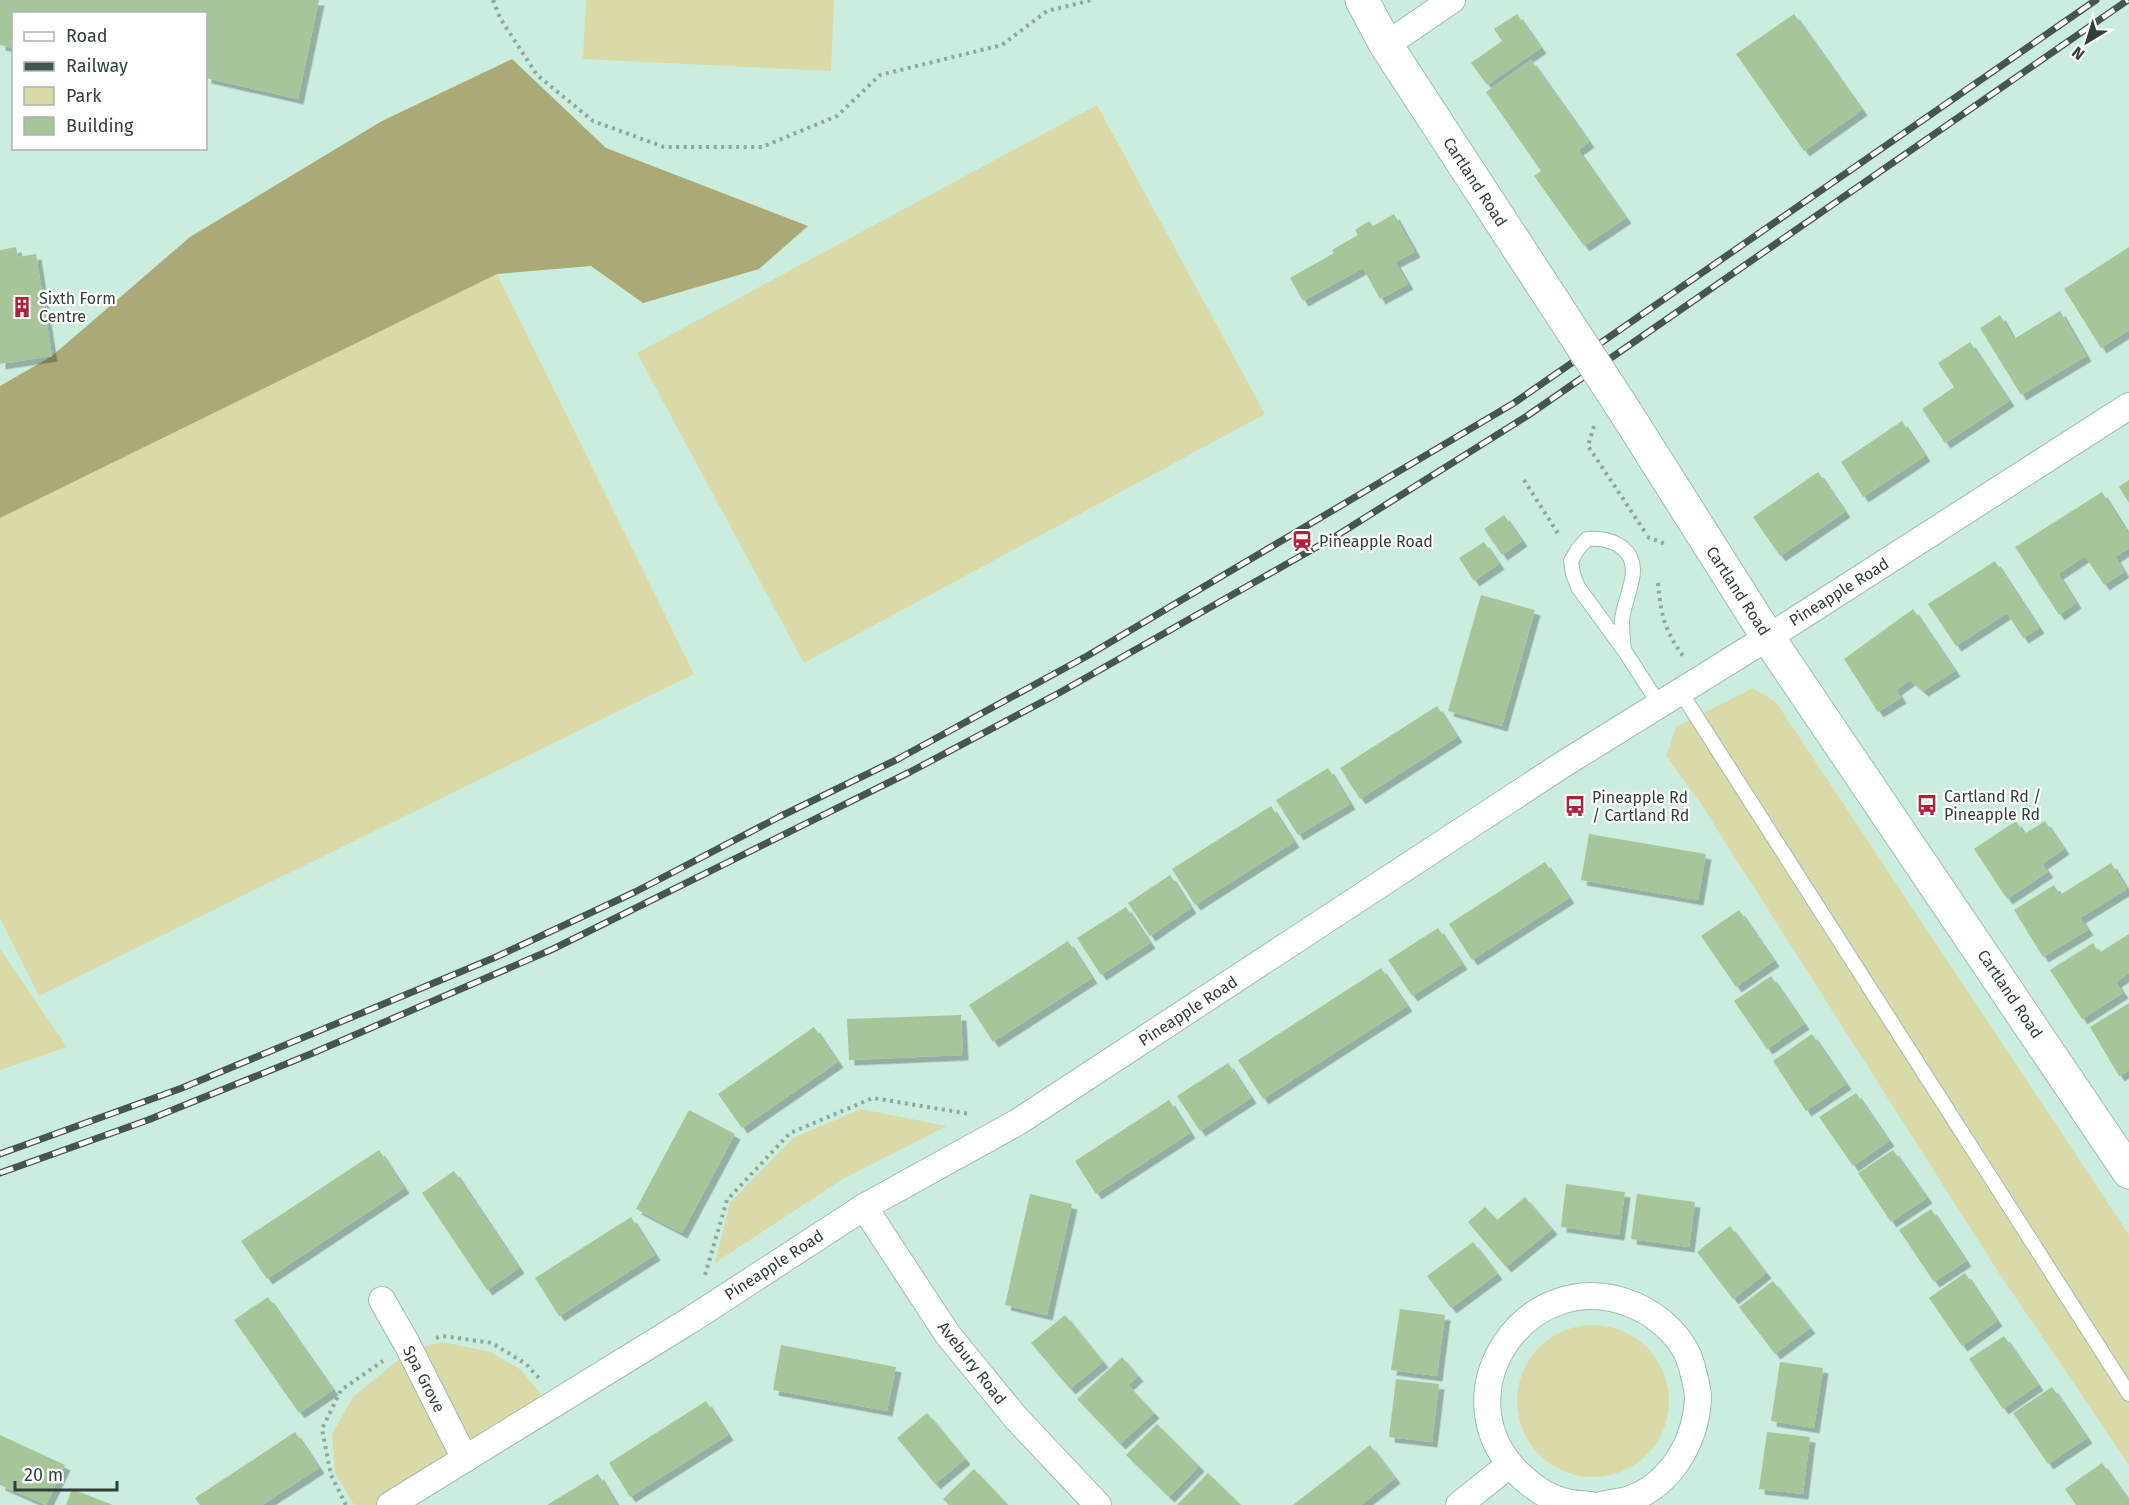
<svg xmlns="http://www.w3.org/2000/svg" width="2129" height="1505" viewBox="0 0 2129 1505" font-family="'Fira Sans',sans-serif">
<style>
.green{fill:#dadaa9}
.forest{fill:#abaa76}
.building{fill:#a6c69a;filter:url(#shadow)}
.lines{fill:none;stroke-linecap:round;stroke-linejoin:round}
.service-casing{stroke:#9dbdaf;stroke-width:16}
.minor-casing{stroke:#9dbdaf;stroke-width:28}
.tertiary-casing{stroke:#9dbdaf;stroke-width:35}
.path{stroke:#8ea89c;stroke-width:4;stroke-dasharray:3 4.5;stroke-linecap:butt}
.service{stroke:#fff;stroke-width:14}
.minor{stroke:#fff;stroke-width:26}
.tertiary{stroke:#fff;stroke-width:33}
.rail-casing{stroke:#45564f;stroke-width:7}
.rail{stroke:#fff;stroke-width:4.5;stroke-dasharray:14;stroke-linecap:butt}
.tertiary-bridge-casing{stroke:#9dbdaf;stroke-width:35;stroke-linecap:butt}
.tertiary-bridge{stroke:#fff;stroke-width:33}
.labels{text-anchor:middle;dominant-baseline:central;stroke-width:4.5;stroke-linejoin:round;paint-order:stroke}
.street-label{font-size:16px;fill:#313f39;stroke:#fff}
.poi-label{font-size:16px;fill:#313f39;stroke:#fff;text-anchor:start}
</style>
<defs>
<filter id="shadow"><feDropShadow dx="5.5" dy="5.5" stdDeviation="0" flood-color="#0004"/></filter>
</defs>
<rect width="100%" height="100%" fill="#cbedde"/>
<g class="green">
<polygon points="586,0 834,0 831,71 583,59"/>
<polygon points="1097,105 1265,414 804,663 637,353"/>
<polygon points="497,274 694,674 39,996 0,918 0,518"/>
<polygon points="1753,688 1776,702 2129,1235 2129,1465 1997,1270 1699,801 1666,756 1676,727"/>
<polygon points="0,949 67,1047 0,1070"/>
<polygon points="861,1109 947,1126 841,1180 715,1263 730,1202 793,1138"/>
<circle cx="1593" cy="1401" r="76"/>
<polygon points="443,1342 491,1352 521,1370 547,1402 471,1448 417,1348"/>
<polygon points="402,1357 455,1456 379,1505 354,1505 335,1473 332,1434 353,1397"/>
</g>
<polygon class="forest" points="512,59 606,148 808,226 759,269 643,303 591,266 497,274 0,518 0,386 52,356 190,237 382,121"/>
<g class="building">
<polygon points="0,0 319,0 298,99 206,78 206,14 14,14 14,48 0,45"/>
<polygon points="1517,14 1541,48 1487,85 1471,63 1502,41 1494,29"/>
<polygon points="1794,14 1862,110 1804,151 1736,54"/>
<polygon points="1531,60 1589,142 1578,150 1626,218 1584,246 1534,176 1541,171 1486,92"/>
<polygon points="1394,214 1415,252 1395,262 1408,284 1380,299 1363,268 1303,301 1290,278 1334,253 1332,250 1358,235 1355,230 1369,221 1373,226"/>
<polygon points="16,247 18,257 36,254 52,356 0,364 0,250"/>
<polygon points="2129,247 2129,330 2101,348 2064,289"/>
<polygon points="2060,311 2086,356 2021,395 1980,328 2000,315 2014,339"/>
<polygon points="1970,342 2009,401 1945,443 1922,409 1954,387 1938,363"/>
<polygon points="1902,421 1925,456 1863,497 1841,462"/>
<polygon points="1818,472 1845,512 1780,556 1753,517"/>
<polygon points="2129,480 2129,503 2119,487"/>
<polygon points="2102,492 2129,535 2129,548 2115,557 2124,572 2104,585 2085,556 2058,574 2076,603 2059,615 2015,547"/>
<polygon points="1504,515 1522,541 1502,555 1484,529"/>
<polygon points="1484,542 1499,564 1474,581 1459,558"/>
<polygon points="1995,561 2039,628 2023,638 2007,613 1956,646 1928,604"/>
<polygon points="1481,595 1535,610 1502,726 1448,711"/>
<polygon points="1913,609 1955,671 1923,691 1910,680 1896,690 1901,698 1878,712 1844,659"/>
<polygon points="1437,706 1457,737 1360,799 1340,768"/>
<polygon points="1328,768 1350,804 1298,835 1276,800"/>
<polygon points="1271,806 1294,842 1195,905 1172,869"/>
<polygon points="2016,821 2024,834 2045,821 2064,849 2042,864 2048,872 2007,899 1974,849"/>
<polygon points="1589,834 1706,854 1698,900 1581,880"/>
<polygon points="1545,862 1569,898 1472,960 1449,924"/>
<polygon points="2111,863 2127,889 2080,918 2088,930 2043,957 2014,910 2054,885 2060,895"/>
<polygon points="1170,875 1191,908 1150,936 1128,903"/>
<polygon points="1126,907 1150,943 1101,975 1077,938"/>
<polygon points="1739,910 1774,961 1736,987 1701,936"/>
<polygon points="1438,928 1462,964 1412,996 1388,960"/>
<polygon points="2129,934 2129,973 2116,982 2123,993 2082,1019 2050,970 2093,943 2099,953"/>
<polygon points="1068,941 1092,978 993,1042 969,1005"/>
<polygon points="1381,968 1407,1006 1263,1099 1238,1060"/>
<polygon points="1771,976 1804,1024 1767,1049 1734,1001"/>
<polygon points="2129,1003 2129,1070 2119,1076 2090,1027"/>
<polygon points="961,1015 963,1055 849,1060 847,1019"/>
<polygon points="814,1027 838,1062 742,1128 718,1094"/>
<polygon points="1812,1034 1846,1084 1806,1111 1773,1061"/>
<polygon points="1228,1063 1251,1098 1200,1131 1177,1096"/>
<polygon points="1856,1093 1889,1141 1853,1166 1819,1117"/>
<polygon points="1169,1100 1190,1133 1096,1194 1075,1161"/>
<polygon points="689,1110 735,1134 682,1233 636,1209"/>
<polygon points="379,1150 404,1188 267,1279 241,1241"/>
<polygon points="1893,1150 1927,1198 1891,1222 1858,1173"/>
<polygon points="454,1171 519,1268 487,1290 422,1193"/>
<polygon points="1566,1184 1625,1192 1619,1235 1561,1227"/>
<polygon points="1030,1194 1072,1204 1047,1315 1005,1305"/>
<polygon points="1637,1194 1695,1202 1689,1247 1631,1239"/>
<polygon points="1525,1197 1552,1229 1506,1267 1468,1222 1485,1207 1497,1220"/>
<polygon points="1931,1209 1966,1261 1934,1282 1899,1230"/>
<polygon points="631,1217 655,1255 559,1316 535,1278"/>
<polygon points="1730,1226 1766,1273 1733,1299 1697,1252"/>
<polygon points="1473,1242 1497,1274 1451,1308 1427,1276"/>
<polygon points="1965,1273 1997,1321 1962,1346 1929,1298"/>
<polygon points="1773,1281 1810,1328 1775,1354 1739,1307"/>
<polygon points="268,1297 333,1390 299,1413 234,1320"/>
<polygon points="1400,1309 1445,1315 1437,1376 1391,1370"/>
<polygon points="1065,1315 1103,1362 1070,1389 1031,1343"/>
<polygon points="2004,1336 2038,1385 2003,1409 1969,1359"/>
<polygon points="781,1345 896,1367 887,1411 773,1390"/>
<polygon points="1122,1357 1138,1376 1128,1385 1154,1413 1120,1444 1077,1399"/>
<polygon points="1780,1362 1823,1368 1814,1428 1771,1421"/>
<polygon points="1396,1379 1439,1384 1432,1442 1389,1437"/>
<polygon points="2052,1387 2087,1438 2048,1464 2013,1413"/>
<polygon points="706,1401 728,1435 630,1497 609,1463"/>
<polygon points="927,1413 965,1459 935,1484 897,1438"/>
<polygon points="1157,1424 1199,1466 1169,1497 1126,1455"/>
<polygon points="295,1432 319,1468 262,1505 200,1505 195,1498"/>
<polygon points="1767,1432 1810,1437 1803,1494 1759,1489"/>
<polygon points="0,1435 65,1465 46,1505 0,1485"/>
<polygon points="1370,1445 1395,1478 1361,1505 1293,1505"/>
<polygon points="2102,1463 2129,1501 2129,1505 2076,1505 2065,1489"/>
<polygon points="974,1469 1008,1505 949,1505 943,1499"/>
<polygon points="1208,1473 1241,1505 1177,1505"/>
<polygon points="598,1474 617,1505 547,1505"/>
<polygon points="72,1489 113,1505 66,1505"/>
</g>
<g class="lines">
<defs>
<g id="service">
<path d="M1624,650c-1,-10 -2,-19 -2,-29 1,-17 11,-34 11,-51 -1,-25 -25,-33 -46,-31l-9,10 -7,12 2,13 5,13 46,63 35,54"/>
<polyline points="1680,691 2129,1394"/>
</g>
<g id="minor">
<polyline points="1386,45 1452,0"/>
<polyline points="864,1207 948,1335 1016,1418 1098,1505"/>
<polyline points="382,1300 407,1344 465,1459"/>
<polyline points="390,1505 692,1319 864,1207 1018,1122 1562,765 1794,621 2129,406"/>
<polyline points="1459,1505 1509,1465"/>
<path d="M1590,1505c-8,-1 -18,-1 -27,-4 -16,-4 -30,-14 -42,-25 -86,-80 7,-218 115,-170 24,11 49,33 56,61 2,10 6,21 6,31 -2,43 -27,88 -71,102 -8,2 -18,3 -26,5"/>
</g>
<g id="tertiary">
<polyline points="1362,0 1386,45 1551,298"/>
<polyline points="1626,413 1767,636 2129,1172"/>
</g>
</defs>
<use href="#service" class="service-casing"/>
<use href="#minor" class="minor-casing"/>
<use href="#tertiary" class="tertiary-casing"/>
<g class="path">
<polyline points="493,0 500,18 537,75 593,121 664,147 762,147 837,116 880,75 1002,45 1047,11 1092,0"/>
<polyline points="1594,426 1588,446 1645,532"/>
<polyline points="1524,480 1559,535"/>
<polyline points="1647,537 1668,545"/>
<path d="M1658,583c3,32 6,46 25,73"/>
<polyline points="705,1275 727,1200 790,1133 873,1098 970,1114"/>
<polyline points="436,1338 443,1336 492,1343 526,1364 539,1378"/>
<polyline points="346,1505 331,1475 322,1429 341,1390 383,1361"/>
</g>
<use href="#service" class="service"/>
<use href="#minor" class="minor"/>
<use href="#tertiary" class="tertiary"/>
<defs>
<g id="rail">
<polyline points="0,1154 182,1088 496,957 635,892 779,817 898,759 1087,656 1514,403 2096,0"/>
<polyline points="0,1173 148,1120 313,1053 553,949 910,772 1059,693 1336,536 1527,416 2128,0"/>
</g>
</defs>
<use href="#rail" class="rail-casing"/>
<use href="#rail" class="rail"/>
<defs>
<polyline id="tertiary-bridge" points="1551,298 1626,413"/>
</defs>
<use href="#tertiary-bridge" class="tertiary-bridge-casing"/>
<use href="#tertiary-bridge" class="tertiary-bridge"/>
</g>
<defs>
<symbol id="building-bare" viewBox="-9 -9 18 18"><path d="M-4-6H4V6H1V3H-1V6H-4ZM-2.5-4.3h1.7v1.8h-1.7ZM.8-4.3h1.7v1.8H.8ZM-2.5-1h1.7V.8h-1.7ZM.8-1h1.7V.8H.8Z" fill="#b3203a" stroke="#fff" stroke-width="2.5" paint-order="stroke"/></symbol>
<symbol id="station-bare" viewBox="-9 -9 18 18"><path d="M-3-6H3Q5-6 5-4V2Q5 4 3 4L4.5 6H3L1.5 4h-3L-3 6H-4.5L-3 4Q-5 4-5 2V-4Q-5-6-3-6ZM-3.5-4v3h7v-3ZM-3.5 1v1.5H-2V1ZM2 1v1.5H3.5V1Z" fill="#b3203a" stroke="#fff" stroke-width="2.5" paint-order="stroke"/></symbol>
<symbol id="bus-bare" viewBox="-9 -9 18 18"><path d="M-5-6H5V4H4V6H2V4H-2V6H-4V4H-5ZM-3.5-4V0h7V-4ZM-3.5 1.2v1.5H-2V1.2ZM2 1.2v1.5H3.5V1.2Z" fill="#b3203a" stroke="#fff" stroke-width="2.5" paint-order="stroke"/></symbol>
</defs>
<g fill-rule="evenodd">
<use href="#building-bare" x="7" y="292" width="30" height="30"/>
<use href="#station-bare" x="1287" y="526" width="30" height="30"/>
<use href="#bus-bare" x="1912" y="790" width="30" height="30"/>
<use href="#bus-bare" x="1560" y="791" width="30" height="30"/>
</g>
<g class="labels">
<g class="street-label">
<text transform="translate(1475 182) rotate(57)">Cartland Road</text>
<text transform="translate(1738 591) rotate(57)">Cartland Road</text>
<text transform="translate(1839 592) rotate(-32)">Pineapple Road</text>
<text transform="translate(2010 994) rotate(56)">Cartland Road</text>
<text transform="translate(1188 1011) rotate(-33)">Pineapple Road</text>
<text transform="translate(774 1265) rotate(-33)">Pineapple Road</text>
<text transform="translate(972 1363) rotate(52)">Avebury Road</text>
<text transform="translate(424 1379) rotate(63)">Spa Grove</text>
</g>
<g class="poi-label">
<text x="39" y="298">Sixth Form<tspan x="39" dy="18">Centre</tspan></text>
<text x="1319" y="541">Pineapple Road</text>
<text x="1944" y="796">Cartland Rd /<tspan x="1944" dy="18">Pineapple Rd</tspan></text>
<text x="1592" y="797">Pineapple Rd<tspan x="1592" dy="18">/ Cartland Rd</tspan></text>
</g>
</g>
<rect x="12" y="12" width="195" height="138" fill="#ffffff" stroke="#adb2b0" stroke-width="1.5"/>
<rect x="24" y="32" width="30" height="9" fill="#ffffff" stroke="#adb2b0" stroke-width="1.5"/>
<text x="66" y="42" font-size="18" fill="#313f39">Road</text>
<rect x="24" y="62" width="30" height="9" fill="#45564f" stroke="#adb2b0" stroke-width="1.5"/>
<text x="66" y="72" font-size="18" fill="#313f39">Railway</text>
<rect x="24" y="87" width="30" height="18" fill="#dadaa9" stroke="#adb2b0" stroke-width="1.5"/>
<text x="66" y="102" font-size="18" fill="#313f39">Park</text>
<rect x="24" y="117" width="30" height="18" fill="#a6c69a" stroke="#adb2b0" stroke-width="1.5"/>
<text x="66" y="132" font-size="18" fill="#313f39">Building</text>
<g transform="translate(2087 42) rotate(218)" stroke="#ffffff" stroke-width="4.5" paint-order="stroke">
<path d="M0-4.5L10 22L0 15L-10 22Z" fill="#313f39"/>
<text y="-9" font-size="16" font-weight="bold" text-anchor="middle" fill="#313f39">N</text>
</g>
<path d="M15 1481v9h102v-9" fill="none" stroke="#313f39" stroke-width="3"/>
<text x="24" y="1481" font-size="18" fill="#313f39" stroke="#ffffff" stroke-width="4.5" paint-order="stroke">20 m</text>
</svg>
